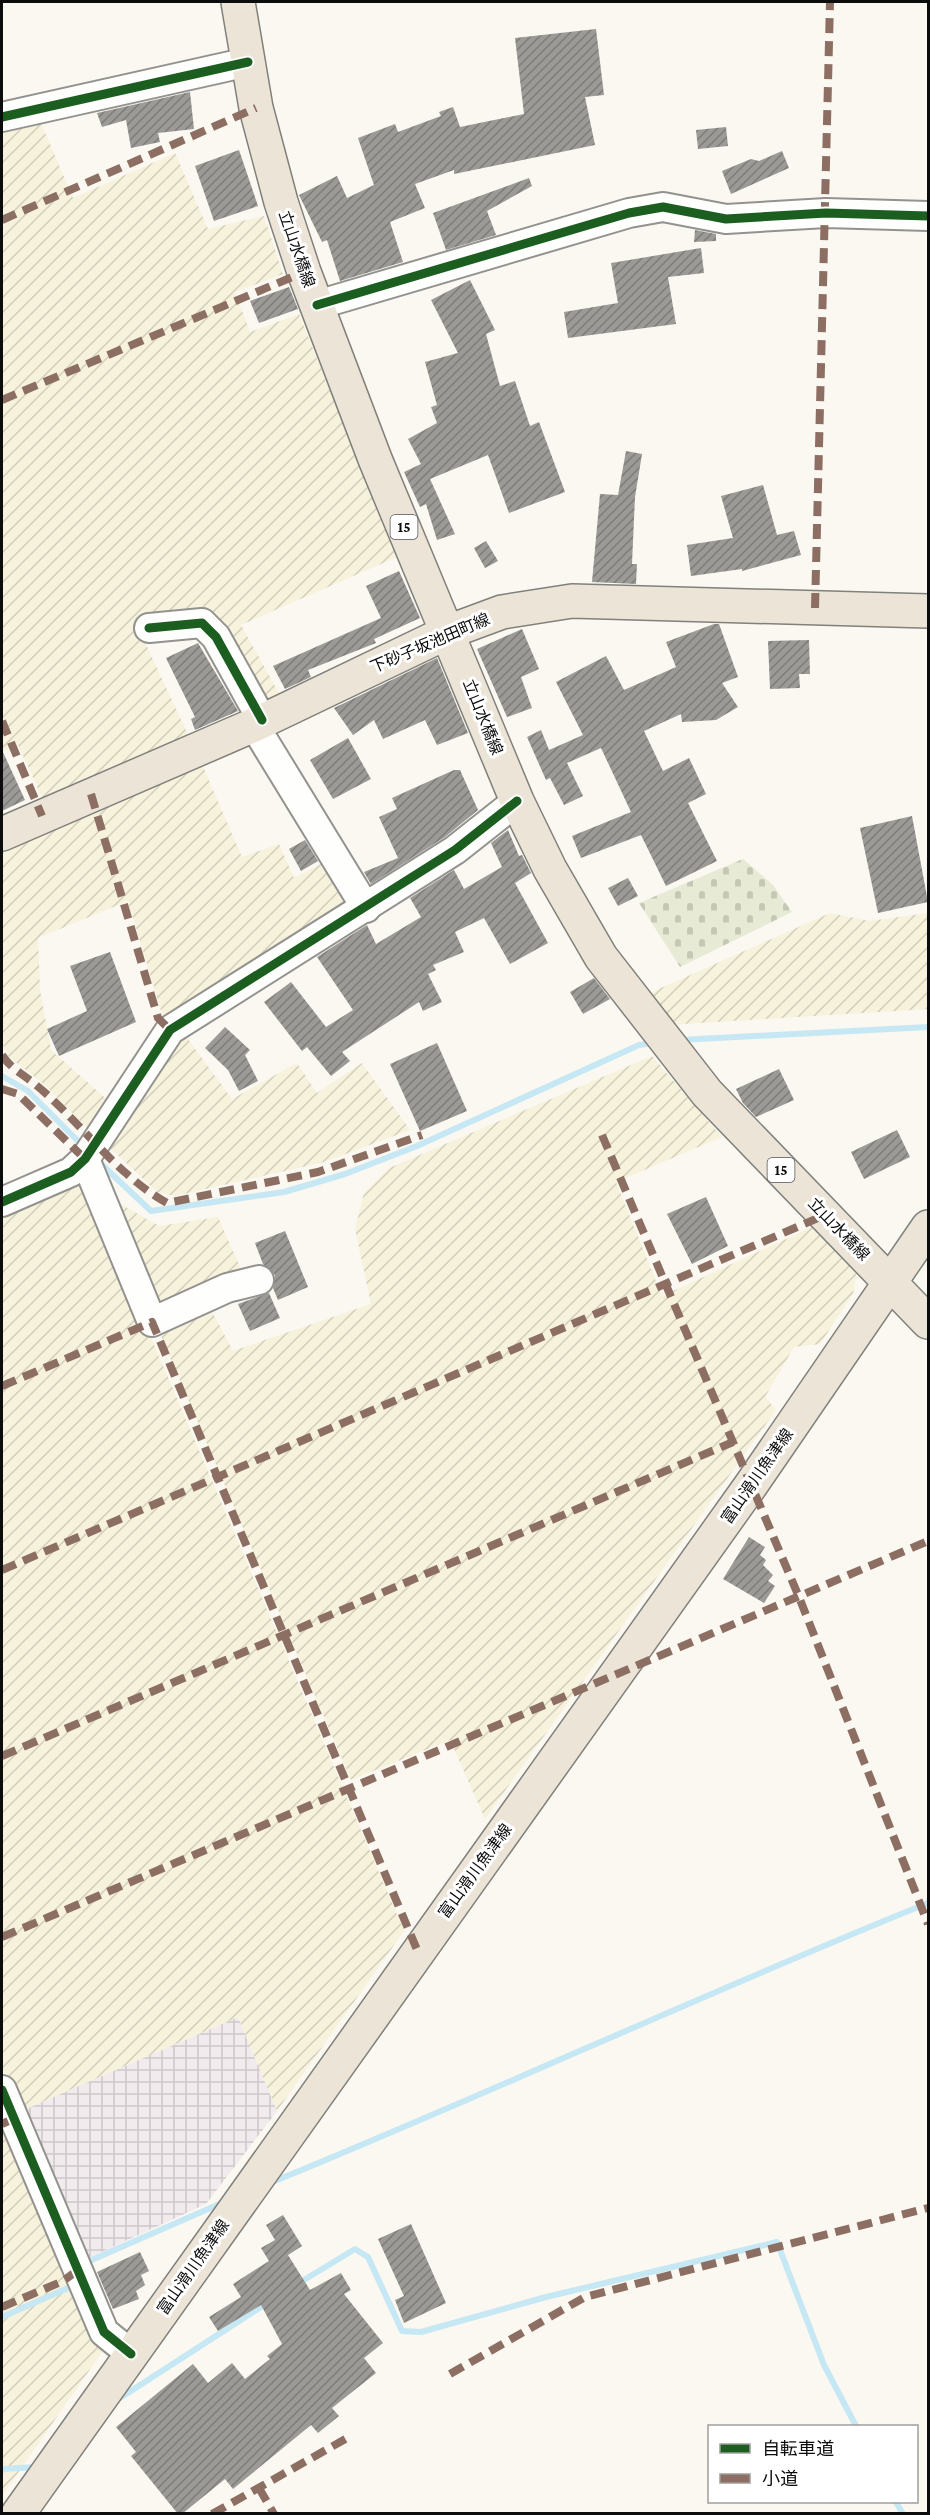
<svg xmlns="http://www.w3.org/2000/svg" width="930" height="2515" viewBox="0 0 930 2515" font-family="'Crimson Pro','Noto Sans JP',serif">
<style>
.industrial{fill:url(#industrial-grid)}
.farmland{fill:url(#farmland-furrows)}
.cemetery{fill:url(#cemetery-stones)}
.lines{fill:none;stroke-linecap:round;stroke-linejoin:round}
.stream{stroke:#c6e7f4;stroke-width:6}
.building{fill:url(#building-hatch)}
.minor-casing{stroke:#93928f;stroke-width:32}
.major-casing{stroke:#80807c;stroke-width:36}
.minor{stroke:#fefefd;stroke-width:28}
.major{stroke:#ece5d7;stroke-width:33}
.quiet{stroke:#8d6e63;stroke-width:8;stroke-dasharray:15 8;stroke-linecap:butt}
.cycleway-casing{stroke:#fff;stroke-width:13}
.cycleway{stroke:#1b5e20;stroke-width:9}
.labels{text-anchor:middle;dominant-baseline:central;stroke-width:6;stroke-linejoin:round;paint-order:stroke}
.shield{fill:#fff;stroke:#555;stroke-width:1.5}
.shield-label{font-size:15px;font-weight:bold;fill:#0c0c0c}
.street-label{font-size:16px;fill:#0c0c0c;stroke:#fff}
</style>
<defs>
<pattern id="industrial-grid" width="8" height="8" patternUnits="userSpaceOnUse" patternTransform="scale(1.5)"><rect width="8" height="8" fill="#f1ebed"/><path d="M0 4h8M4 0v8" fill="none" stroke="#cdc8ca"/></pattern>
<pattern id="farmland-furrows" width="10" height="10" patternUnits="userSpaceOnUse" patternTransform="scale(1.5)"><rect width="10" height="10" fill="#f7f2dc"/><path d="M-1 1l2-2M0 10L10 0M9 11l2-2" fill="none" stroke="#d3cebc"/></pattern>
<pattern id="cemetery-stones" width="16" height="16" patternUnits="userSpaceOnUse" patternTransform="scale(1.5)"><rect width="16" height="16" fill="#e7ead4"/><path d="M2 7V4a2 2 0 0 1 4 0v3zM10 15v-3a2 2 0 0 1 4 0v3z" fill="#c5c8b5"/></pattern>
<pattern id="building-hatch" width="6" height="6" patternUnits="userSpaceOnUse" patternTransform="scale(1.5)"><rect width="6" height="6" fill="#9c9a96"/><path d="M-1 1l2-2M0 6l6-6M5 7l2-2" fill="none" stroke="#7e7c79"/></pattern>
</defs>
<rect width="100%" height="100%" fill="#faf8f0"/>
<polygon class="industrial" points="238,2017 277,2111 206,2204 86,2259 21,2111"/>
<g class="farmland">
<polygon points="41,123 73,198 175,153 208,229 264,216 283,274 235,292 250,332 299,314 397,557 241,625 280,695 262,701 206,615 135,621 190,739 45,804 18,745 2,752 2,131"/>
<polygon points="201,762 242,857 279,844 294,878 325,862 343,891 342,905 166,1019 162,1014 128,901 38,938 40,990 51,1050 112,1104 91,1132 45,1085 9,1057 2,1043 2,847"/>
<polygon points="830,913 870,921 928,913 928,1009 666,1025 643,996"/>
<polygon points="185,1035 232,1099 297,1063 317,1093 362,1063 410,1130 324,1162 175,1196 157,1192 108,1146 173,1041"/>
<polygon points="652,1056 722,1137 616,1182 662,1296 814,1226 857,1272 853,1294 820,1344 794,1347 765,1397 776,1410 485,1819 450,1740 351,1780 157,1327 207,1302 233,1351 371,1304 355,1229 364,1193 389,1168"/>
<polygon points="73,1179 86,1185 404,1931 277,2111 238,2017 21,2111 2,2067 2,1209"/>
<polygon points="97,1179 119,1203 159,1226 218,1217 244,1276 163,1308 150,1305"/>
<polygon points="2,2113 102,2352 2,2496"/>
</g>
<polygon class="cemetery" points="743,859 773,885 792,912 680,967 639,903"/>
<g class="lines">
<g class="stream">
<polyline points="679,1040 928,1027"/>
<polyline points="2,1076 28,1091 84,1147"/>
<polyline points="98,1161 151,1211 284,1192 345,1174 417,1146 639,1045 654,1043"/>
<path d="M270,2183c221,-90 437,-191 658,-280"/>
<polyline points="84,2267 87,2262 224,2202"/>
<polyline points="299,2283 355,2249 368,2257 402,2331 421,2332 546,2297 777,2242 824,2365 856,2426"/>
<polyline points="2,2317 70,2287 73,2282"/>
<polyline points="120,2398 267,2303"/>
<polyline points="2,2469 37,2467"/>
<polyline points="896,2502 903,2514"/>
</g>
</g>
<g class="building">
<polygon points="596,29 604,95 585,97 595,145 454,174 454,170 415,184 425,208 390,222 403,262 340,281 327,240 322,242 299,195 337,176 347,198 374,185 358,138 395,124 398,132 441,116 439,112 453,107 460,127 524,114 515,38"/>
<polygon points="190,92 194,129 158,133 160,142 131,148 126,120 102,127 97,113"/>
<polygon points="726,127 728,146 698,149 696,130"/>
<polygon points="239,150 258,206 214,221 195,166"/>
<polygon points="782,151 789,168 731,194 722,171 751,159 759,161"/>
<polygon points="529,178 532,186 487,211 496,235 446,250 433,213"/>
<polygon points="695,230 716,234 716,241 694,242"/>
<polygon points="701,248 704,273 668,277 676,324 568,338 564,312 618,303 611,263"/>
<polygon points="470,280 495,330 486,334 500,386 515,381 530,426 539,422 565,492 509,513 488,455 430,479 455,534 437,540 426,504 420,507 404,472 421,464 408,439 437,423 431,407 437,405 425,362 458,353 431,300"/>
<polygon points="289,287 298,309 259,323 250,301"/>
<polygon points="626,451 642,454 635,497 632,564 637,564 636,584 592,582 600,494 618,495"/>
<polygon points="763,485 777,535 794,531 801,555 742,571 742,569 691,576 687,545 733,538 721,496"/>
<polygon points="486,541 498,561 485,568 474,548"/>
<polygon points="399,571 420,618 374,639 376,643 308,670 311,677 285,689 273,666 381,618 366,586"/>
<polygon points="714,624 719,624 738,677 722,683 738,707 716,720 682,722 681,714 644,731 663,771 689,758 706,794 688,803 717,861 666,886 641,835 581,858 572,836 631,812 601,748 567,763 583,796 564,805 550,778 546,780 527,737 541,730 549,750 583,735 556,682 606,656 624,690 676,667 666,642"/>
<polygon points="522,629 539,669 521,677 532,708 507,717 477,649"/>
<polygon points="809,640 810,674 799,674 800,688 770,689 768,641"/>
<polygon points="198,643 238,711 195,730 191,719 195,717 166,658"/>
<polygon points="437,658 468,733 437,745 425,720 383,739 374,720 353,735 334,708"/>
<polygon points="348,738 371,779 333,799 310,760"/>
<polygon points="2,750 25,800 2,811"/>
<polygon points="454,770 460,770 478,810 445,837 371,884 364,872 398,858 379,817 397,809 392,798"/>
<polygon points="912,816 928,902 878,913 860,828"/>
<polygon points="508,830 519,856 522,855 531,873 515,883 548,943 510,964 484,918 455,932 464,952 433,965 436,970 428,974 442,1002 423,1011 419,1002 342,1052 350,1061 331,1076 307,1047 302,1051 264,1002 291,982 326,1027 353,1010 317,957 367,925 376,944 421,917 410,898 454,870 464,889 502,867 491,843"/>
<polygon points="305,840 318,861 301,871 289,849"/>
<polygon points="628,878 638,896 618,906 608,888"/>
<polygon points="110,952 136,1022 59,1056 47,1029 87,1011 70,966"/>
<polygon points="594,978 610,999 583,1014 570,992"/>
<polygon points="225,1027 250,1050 245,1055 258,1081 239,1091 228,1070 205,1048"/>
<polygon points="437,1043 467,1111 420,1131 390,1064"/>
<polygon points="779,1069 794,1100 756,1117 743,1103 736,1089"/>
<polygon points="897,1130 910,1157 864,1179 851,1152"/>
<polygon points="706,1197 728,1246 692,1264 667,1214"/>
<polygon points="285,1231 308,1287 278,1300 273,1288 275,1275 263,1264 255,1243"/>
<polygon points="269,1293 280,1318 250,1331 238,1304"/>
<polygon points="749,1537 765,1547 760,1555 766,1560 763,1565 773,1575 768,1581 775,1586 764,1603 723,1579"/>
<polygon points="283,2215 302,2246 288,2255 310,2290 341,2273 351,2290 344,2294 383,2343 364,2358 376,2373 332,2408 339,2416 318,2433 311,2425 233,2489 225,2479 182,2514 178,2514 131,2456 136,2452 116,2427 193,2364 208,2383 232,2363 245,2379 270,2359 267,2356 282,2344 261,2305 218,2331 209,2317 241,2297 233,2284 269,2261 261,2248 275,2240 266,2225"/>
<polygon points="411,2224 446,2303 404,2323 395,2300 404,2296 378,2239"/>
<polygon points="140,2252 149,2271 141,2275 145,2285 136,2291 139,2299 113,2309 97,2272"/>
</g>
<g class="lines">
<defs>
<g id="minor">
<polyline points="2,117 248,62"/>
<polyline points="317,305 629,213 663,207 726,219 826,213 928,216"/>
<polyline points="149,628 202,623 216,637 262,720"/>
<polyline points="254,725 366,908"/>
<polyline points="85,1159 152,1322 227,1288 259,1280"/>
<polyline points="2,1202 71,1172 85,1159 170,1030 455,850 517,801"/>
<polyline points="2,2090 104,2332 131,2354"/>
</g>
<g id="major">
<polyline points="238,2 256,108 281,202 304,272 375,459 517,801 550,869 601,957 707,1093 928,1322"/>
<polyline points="2,834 254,725 448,632 502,612 572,601 928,611"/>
<polyline points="18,2514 751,1485 928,1227"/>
</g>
</defs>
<use href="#minor" class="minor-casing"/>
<use href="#major" class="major-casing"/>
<use href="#minor" class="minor"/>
<use href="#major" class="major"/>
<g class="quiet">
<polyline points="2,220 256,108"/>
<polyline points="2,400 304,272"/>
<polyline points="815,608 830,2"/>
<polyline points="2,721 42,816"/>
<polyline points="91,794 158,1018 170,1030"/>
<path d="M2,1055c9,14 21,19 34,30 45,37 79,89 131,118l151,-31 104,-37"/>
<polyline points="2,1089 18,1094 85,1159"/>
<polyline points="602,1135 799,1597 928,1924"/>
<polyline points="2,1386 152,1322 418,1952"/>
<polyline points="2,1570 825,1215"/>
<polyline points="2,1756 733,1442"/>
<polyline points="2,1937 928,1541"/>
<polyline points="2,2124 13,2119"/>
<polyline points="2,2307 63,2281 78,2270"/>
<polyline points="450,2374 585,2297 928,2208"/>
<polyline points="259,2488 274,2514"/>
<polyline points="212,2514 349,2437"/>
</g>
<defs>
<g id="cycleway">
<polyline points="2,117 248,62"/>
<polyline points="317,305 629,213 663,207 726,219 826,213 928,216"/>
<polyline points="149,628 202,623 216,637 262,720"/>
<polyline points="2,1202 71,1172 85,1159 170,1030 455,850 517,801"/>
<polyline points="2,2090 104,2332 131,2354"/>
</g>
</defs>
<use href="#cycleway" class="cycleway-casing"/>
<use href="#cycleway" class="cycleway"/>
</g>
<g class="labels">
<g class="shield">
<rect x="390.5" y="515" width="27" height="24" rx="4.5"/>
<rect x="767.5" y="1158" width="27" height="24" rx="4.5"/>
</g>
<g class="shield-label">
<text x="404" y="527">15</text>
<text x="781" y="1170">15</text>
</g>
<g class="street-label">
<text transform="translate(297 249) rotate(71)">立山水橋線</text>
<text transform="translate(430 643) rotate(-23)">下砂子坂池田町線</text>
<text transform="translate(483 717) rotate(68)">立山水橋線</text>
<text transform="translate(839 1229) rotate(46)">立山水橋線</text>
<text transform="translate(757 1476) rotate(-55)">富山滑川魚津線</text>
<text transform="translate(475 1871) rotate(-54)">富山滑川魚津線</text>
<text transform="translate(193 2267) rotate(-55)">富山滑川魚津線</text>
</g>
</g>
<rect width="930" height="2515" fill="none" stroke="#0c0c0c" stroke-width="6"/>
<rect x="708" y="2425" width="210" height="78" fill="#ffffff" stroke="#9e9e9e" stroke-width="1.5"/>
<rect x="720" y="2444" width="30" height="9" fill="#1b5e20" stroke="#9e9e9e" stroke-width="1.5"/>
<text x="762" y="2455" font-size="18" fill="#0c0c0c">自転車道</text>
<rect x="720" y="2474" width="30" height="9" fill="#8d6e63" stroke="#9e9e9e" stroke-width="1.5"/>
<text x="762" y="2485" font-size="18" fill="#0c0c0c">小道</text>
</svg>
